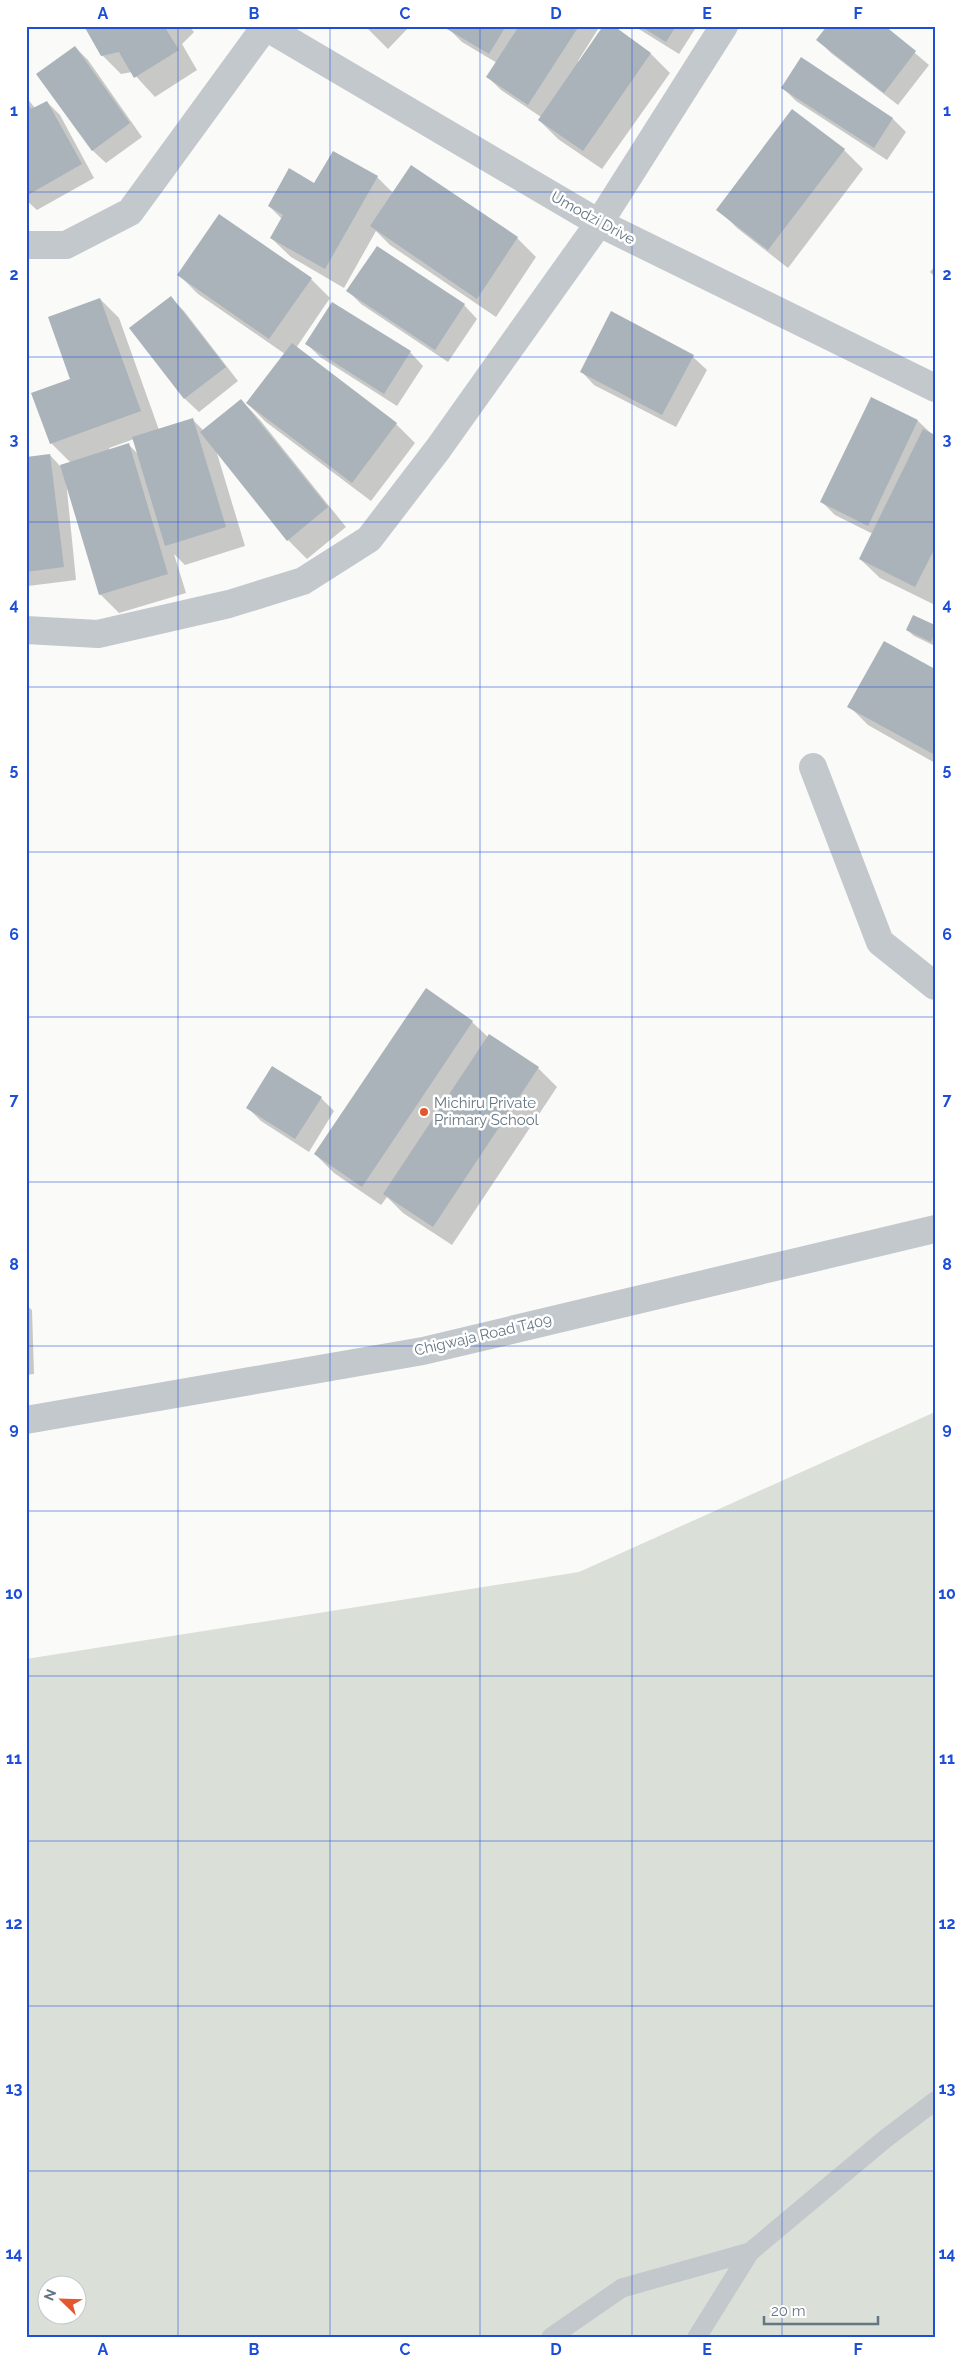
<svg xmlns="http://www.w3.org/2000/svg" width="961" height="2363" viewBox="0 0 961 2363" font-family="Raleway,sans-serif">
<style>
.green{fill:#dadfd7;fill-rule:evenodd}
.shadow{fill:#0003;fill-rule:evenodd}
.building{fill:#aab3b9}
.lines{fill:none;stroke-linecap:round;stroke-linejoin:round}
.service{stroke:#c3c8cc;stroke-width:19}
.minor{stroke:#c3c8cc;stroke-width:28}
.tertiary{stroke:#c3c8cc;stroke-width:28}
.grid{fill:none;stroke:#1d4ed8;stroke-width:1;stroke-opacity:0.55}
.poi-dot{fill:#e4572e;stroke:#fff;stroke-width:2}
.labels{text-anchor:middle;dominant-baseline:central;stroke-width:5;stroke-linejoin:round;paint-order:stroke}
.street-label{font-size:15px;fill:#657683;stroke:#fff}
.poi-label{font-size:15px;fill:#657683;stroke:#fff;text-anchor:start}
.neatline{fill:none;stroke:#1d4ed8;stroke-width:2}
.grid-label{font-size:16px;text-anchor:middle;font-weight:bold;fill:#1d4ed8}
</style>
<rect width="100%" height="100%" fill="#fafaf8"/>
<path class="green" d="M935,1412v925h-909v-678l553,-87zM48,2286h30v30h-30z"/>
<g class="shadow">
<polygon points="85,26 189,26 194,32 182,44 197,70 155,97 132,72 121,74 102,55"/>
<polygon points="365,26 410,26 388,49"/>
<polygon points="442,26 600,26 578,61 580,62 612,26 651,54 670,73 602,169 558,139 539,120 541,117 501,90 488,77 497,63 462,42 451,31"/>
<polygon points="634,26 697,26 679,54"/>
<polygon points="883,26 929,65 898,105 831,53 818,40"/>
<polygon points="75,47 88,60 142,137 106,163 92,150"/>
<polygon points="783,88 893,119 906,132 887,160 796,101"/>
<polygon points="26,97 35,108 47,102 60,115 94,178 37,210 26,200"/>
<polygon points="844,150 863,169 788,268 737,228 718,209"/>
<polygon points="333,152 377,177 393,193 517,238 536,257 496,317 390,245 376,231 344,288 291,257 271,238 282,219 269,206 315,185"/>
<polygon points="935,266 935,277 930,272"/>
<polygon points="179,275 311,279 330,298 296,348 396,424 415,443 371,501 266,422 247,403 285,354 198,294"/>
<polygon points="348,291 464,305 477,319 448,362 361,304"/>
<polygon points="171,298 184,311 238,381 199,412 185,399 131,329"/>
<path d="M100,299l19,19 40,112 34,-10 11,11 37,-31 19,20 86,107 -39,32 -19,-19 -72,-90 29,96 -60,19 -11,-11 12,39 -67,20 -19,-19 -34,-114 10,100 -48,6 -2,-2v-126l24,-3 10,11 11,-3 -20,-20zM134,439l5,16 -10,-10 -19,5 -1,-2z"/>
<polygon points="612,313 693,357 707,370 676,427 594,385 581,371"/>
<polygon points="307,344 410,352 423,366 397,406 320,357"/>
<polygon points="871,399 918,421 935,437 935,605 880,578 860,559 873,534 835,515 822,502"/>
<polygon points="935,627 935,646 914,636 907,630"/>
<polygon points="935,670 935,763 868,725 849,706"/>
<polygon points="472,1022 488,1037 538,1068 557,1087 452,1245 403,1213 387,1197 381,1205 334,1173 315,1154"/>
<polygon points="273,1068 321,1098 334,1111 309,1152 261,1121 248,1108"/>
<polygon points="26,1305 32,1310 34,1374 26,1375"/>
</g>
<g class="building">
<polygon points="84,26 164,26 179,50 134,78 119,52 101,56"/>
<polygon points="449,26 506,26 489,54 447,29"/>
<polygon points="519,26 579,26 528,105 486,77"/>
<polygon points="603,26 614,26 651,53 583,151 538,120"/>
<polygon points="640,26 676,26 666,42"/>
<polygon points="827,26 885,26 916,51 884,93 816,40"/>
<polygon points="75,46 130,123 92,151 36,74"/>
<polygon points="801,57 893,118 874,148 781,88"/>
<polygon points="26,101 31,109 47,101 82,164 26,196"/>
<polygon points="792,109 845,149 768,250 716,210"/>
<polygon points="333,151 378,176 325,269 270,238 283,215 268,206 289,168 314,183"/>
<polygon points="411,165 518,237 477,299 370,226"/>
<polygon points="219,214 312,278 269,339 177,275"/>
<polygon points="377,246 465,304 435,350 346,291"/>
<polygon points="171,296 226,367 184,399 129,328"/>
<polygon points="100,298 141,411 50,444 31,393 70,379 48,317"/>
<polygon points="332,302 411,351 384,394 305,344"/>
<polygon points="611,311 694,355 662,415 580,372"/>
<polygon points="292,343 397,423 352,483 246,403"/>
<polygon points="871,397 918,420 868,526 820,502"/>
<polygon points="241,399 328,507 287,541 200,432"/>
<polygon points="193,418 226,527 165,546 132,437"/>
<polygon points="923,429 935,435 935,548 915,587 859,559"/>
<polygon points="129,443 168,574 99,595 60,465"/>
<polygon points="50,454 64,567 26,572 26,457"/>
<polygon points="913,615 935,625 935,633 931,642 906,630"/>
<polygon points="884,641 935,669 935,755 847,707"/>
<polygon points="426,988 473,1021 362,1187 314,1154"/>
<polygon points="489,1034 539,1067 433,1227 383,1194"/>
<polygon points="272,1066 322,1097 295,1139 246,1108"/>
</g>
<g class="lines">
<g class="service">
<polyline points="551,2337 622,2288 750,2252"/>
<polyline points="697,2337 750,2252 885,2139 935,2101"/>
</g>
<g class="minor">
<polyline points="264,26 599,223 935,388"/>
<polyline points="26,245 66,245 130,212 265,27"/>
<polyline points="26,630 98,634 229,604 303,581 369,539 438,449 599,223 724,26"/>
<polyline points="813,767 880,942 935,986"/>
</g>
<polyline class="tertiary" points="26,1420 423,1351 935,1229"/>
</g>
<path class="grid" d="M178,26v2311M330,26v2311M480,26v2311M632,26v2311M782,26v2311M26,192h909M26,357h909M26,522h909M26,687h909M26,852h909M26,1017h909M26,1182h909M26,1346h909M26,1511h909M26,1676h909M26,1841h909M26,2006h909M26,2171h909"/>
<circle class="poi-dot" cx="424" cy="1112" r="5"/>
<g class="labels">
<g class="street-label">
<text transform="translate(593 218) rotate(29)">Umodzi Drive</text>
<text transform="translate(483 1335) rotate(-13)">Chigwaja Road T409</text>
</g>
<g class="poi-label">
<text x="434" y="1103">Michiru Private<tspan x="434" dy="17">Primary School</tspan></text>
</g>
</g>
<rect width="961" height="2363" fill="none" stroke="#ffffff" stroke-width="55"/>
<g transform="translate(62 2300) rotate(293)"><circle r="24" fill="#ffffff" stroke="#c1c8cd"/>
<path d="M0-4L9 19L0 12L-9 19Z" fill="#e4572e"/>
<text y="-8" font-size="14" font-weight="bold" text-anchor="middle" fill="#657683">N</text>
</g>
<path d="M764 2316v8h114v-8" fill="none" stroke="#657683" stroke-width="2.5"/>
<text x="771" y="2316" font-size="15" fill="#657683" stroke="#ffffff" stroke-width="4" paint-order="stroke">20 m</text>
<rect x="28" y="28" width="906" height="2308" class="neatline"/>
<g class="grid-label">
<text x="103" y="19">A</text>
<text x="254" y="19">B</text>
<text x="405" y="19">C</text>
<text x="556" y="19">D</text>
<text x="707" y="19">E</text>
<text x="858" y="19">F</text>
<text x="14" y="116">1</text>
<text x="947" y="116">1</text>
<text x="14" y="280">2</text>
<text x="947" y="280">2</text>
<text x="14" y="445">3</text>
<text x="947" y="445">3</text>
<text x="14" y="610">4</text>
<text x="947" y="610">4</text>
<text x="14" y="775">5</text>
<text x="947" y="775">5</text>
<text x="14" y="940">6</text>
<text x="947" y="940">6</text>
<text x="14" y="1105">7</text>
<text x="947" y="1105">7</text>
<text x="14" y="1270">8</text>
<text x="947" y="1270">8</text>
<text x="14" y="1434">9</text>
<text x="947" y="1434">9</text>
<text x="14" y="1599">10</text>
<text x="947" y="1599">10</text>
<text x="14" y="1764">11</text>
<text x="947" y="1764">11</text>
<text x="14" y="1929">12</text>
<text x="947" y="1929">12</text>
<text x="14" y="2094">13</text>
<text x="947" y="2094">13</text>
<text x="14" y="2259">14</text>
<text x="947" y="2259">14</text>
<text x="103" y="2355">A</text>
<text x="254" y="2355">B</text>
<text x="405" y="2355">C</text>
<text x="556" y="2355">D</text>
<text x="707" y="2355">E</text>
<text x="858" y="2355">F</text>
</g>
</svg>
